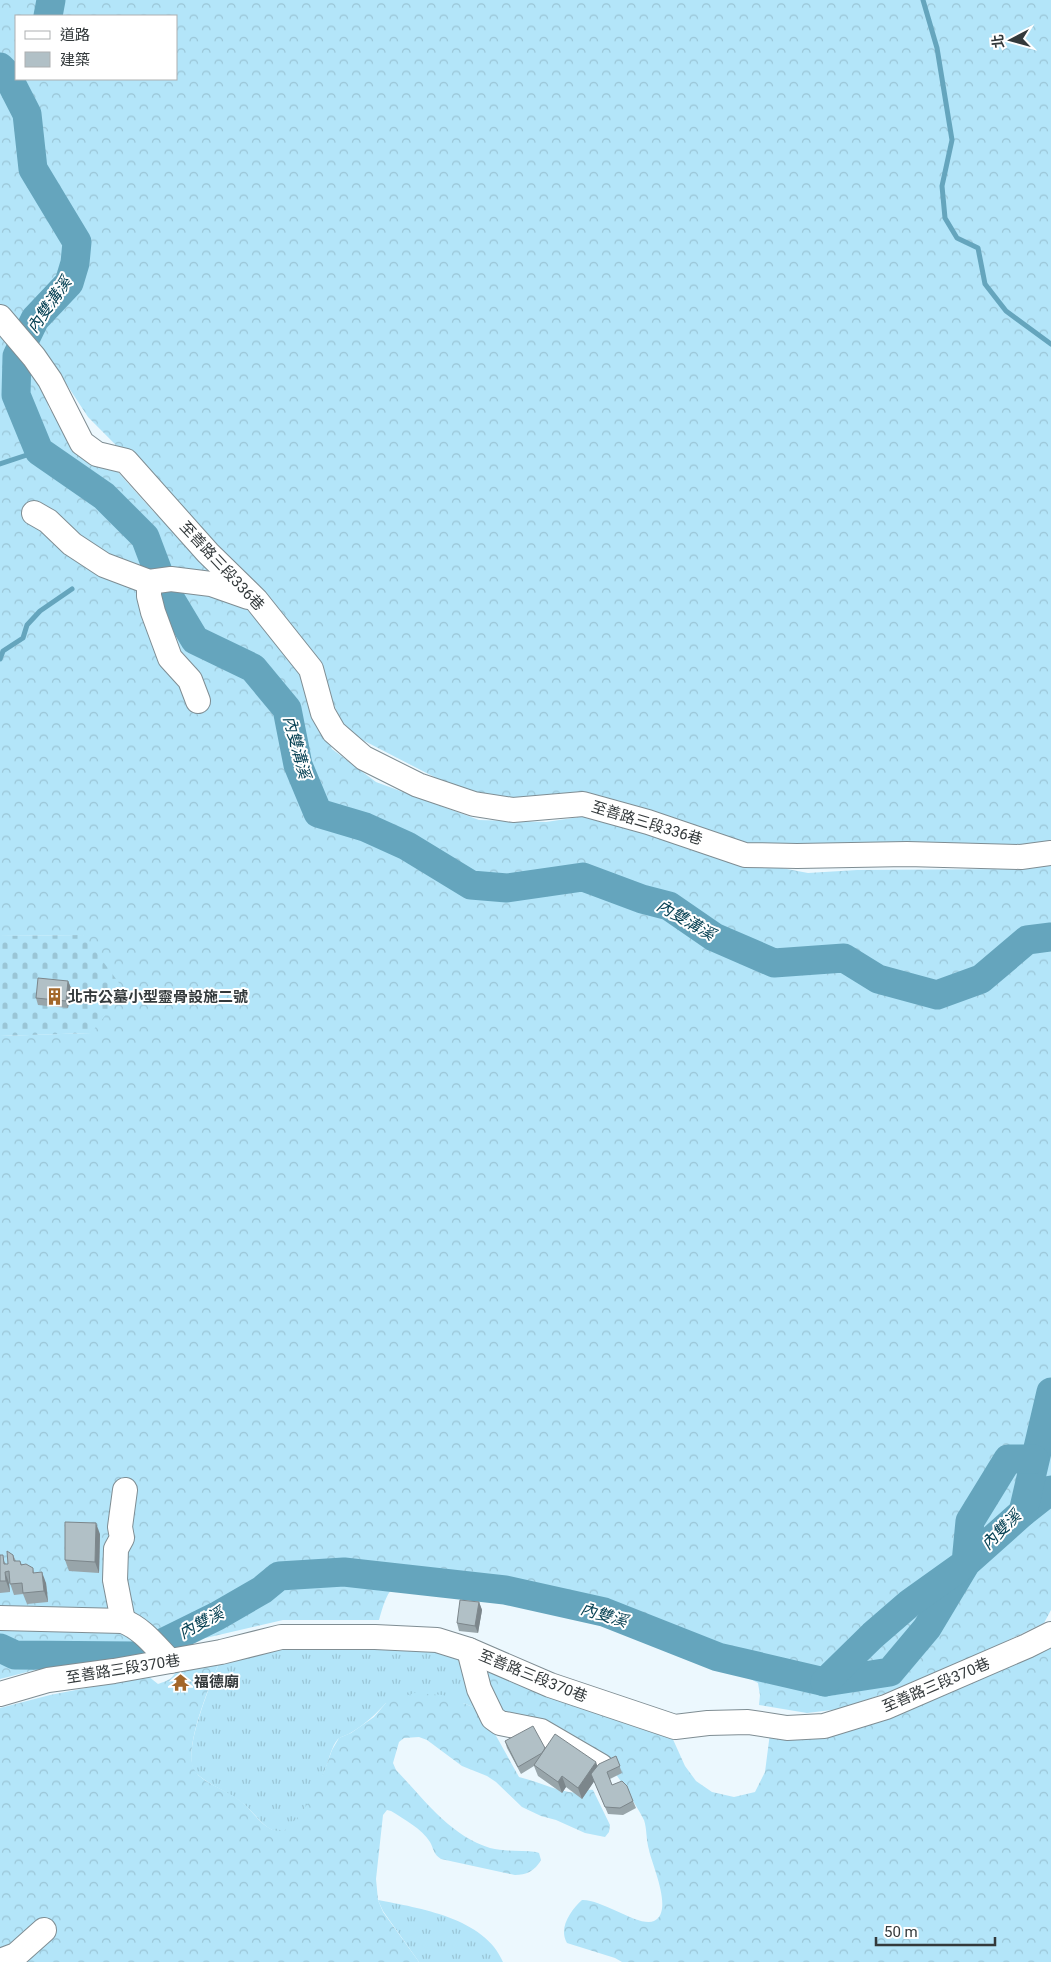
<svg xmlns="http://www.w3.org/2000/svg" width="1051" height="1962" viewBox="0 0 1051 1962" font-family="Roboto,'Noto Sans TC',sans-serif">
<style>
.grass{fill:url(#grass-tufts)}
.forest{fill:url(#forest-crowns);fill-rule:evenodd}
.cemetery{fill:url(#cemetery-stones)}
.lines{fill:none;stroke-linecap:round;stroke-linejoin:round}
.stream{stroke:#65a5bd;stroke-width:5}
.river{stroke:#65a5bd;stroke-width:29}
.minor-casing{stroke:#7f8d93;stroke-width:26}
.minor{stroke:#fff;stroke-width:24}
.wall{fill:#98a5aa}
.shaded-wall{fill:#7c868b}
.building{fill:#b1c0c6;stroke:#7c868b}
.labels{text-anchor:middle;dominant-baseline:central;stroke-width:4;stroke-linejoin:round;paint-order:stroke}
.street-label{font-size:15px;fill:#33393b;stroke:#fff}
.poi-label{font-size:15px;font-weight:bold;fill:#33393b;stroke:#fff;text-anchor:start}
.water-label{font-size:16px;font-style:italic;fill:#094355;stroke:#fff}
</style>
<defs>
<pattern id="grass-tufts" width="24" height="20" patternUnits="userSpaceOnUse" patternTransform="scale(1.25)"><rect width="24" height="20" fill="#b3e5f9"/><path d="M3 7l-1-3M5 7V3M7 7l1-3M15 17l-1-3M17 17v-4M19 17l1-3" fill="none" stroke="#9ac5d6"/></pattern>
<pattern id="forest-crowns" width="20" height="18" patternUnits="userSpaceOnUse" patternTransform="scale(1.25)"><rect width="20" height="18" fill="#b3e5f9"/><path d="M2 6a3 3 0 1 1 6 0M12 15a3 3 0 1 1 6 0" fill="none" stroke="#9ac5d6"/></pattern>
<pattern id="cemetery-stones" width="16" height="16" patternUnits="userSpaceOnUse" patternTransform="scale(1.25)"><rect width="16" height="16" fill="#b3e5f9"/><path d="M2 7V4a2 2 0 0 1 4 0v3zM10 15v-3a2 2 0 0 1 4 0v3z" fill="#9ac5d6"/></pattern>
</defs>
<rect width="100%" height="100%" fill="#ecf8fe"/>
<g class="grass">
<path d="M414,1643l44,15 11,35 9,16 -15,-6h-77c-10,11 -21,21 -34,29 -4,3 -10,4 -14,7 -7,8 -9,21 -13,31 -6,16 -24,53 -39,60 -16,7 -27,-12 -37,-21 -15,-16 -37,-21 -53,-36 -17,-17 17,-94 25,-115l73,-14z"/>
<path d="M378,1900c41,8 107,18 125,62h-84l-36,-51z"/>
</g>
<g class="forest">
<path d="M0,0h1051v848l-306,-1 -229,-44 -39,-4 -132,-68 -27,-64 -87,-106 -143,-144 -61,-93 -3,10 -24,-29zM16,16h160v63h-160z"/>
<path d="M0,333l36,34 13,41 19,27 25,26 24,10 36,40 64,60 84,103 11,31 20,44 44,33 103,38 67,2 40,-6 153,44 69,13 49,-3 158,-1 36,-5v746l-7,13 -112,54 -92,32 -33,4 -48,-8 1,-10 -2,-12 -72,-38 -262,-68c-33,2 -37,15 -45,43h-96l-116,27 -35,10 -36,5 -38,2 -58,15v-643l91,-3 -8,-98 -83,1z"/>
<path d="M1051,1647v315h-429l-7,-4 -48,-15c-9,-15 4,-33 15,-43 20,-1 58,28 72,21 20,-9 -2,-56 -5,-71 -3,-10 -2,-21 -5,-30 -3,-7 -34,-57 -39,-61 -11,-8 -22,-18 -34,-25 -16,-9 -51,-13 -70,-16l-25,-59 195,76 14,31 11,15 16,11 22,5 21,-5 10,-20 5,-39 115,-18z"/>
<path d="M221,1658c-9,22 -40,93 -26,113 8,13 38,21 50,34 12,11 22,30 40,25l15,-15 10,-15 14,-28 8,-22 7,-12 12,-5 23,-16 12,-14 28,-10 29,2 35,14 12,16 29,52c17,4 33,12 50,15 8,2 16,-3 24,-2l17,35 -1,7 -4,5 -20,-4 -29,-13 -15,-4 -19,-9 -26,-25 -9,-6 -25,-10 -35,-26 -8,-3 -15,1 -5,4 -6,21 3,7c28,29 53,65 94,78 15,4 31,2 46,4l3,1 2,7c-6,11 -15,15 -26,15l-74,-16c-8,-5 -7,-10 -11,-17 -8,-13 -26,-23 -39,-31l-4,-1 -4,5 -7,64 2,21 5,12 36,50h-419v-254l50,-13 98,-19 10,8c12,-4 16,-6 20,-18z"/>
</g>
<polygon class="cemetery" points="83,935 125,991 91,1033 0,1036 0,936"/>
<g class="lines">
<g class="stream">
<polyline points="923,0 937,48 952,140 942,186 945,218 957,238 978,248 985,284 1006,311 1051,344"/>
<polyline points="0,464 39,451"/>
<polyline points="0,659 3,651 23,638 27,625 40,611 72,589"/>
</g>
<g class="river">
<polyline points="48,16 51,0"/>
<polyline points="0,67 6,73 27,114 33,169 77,242 75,263 69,283 35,319 17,356 16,395 39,451 104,496 145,537 165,590 195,640 253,668 287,709 298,765 318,813 365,827 407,846 471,885 507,888 583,877 642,899 669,906 714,937 774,963 844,958 878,979 937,995 981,979 1027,940 1051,937"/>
<polyline points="1023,1512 1051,1490"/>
<polyline points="0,1648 15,1655 136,1656 217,1616 262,1590 279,1576 344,1572 505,1590 604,1612 718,1657 825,1682 890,1672 927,1628 966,1563 1023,1512 1051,1392"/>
<polyline points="825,1682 873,1635 910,1603 966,1563 970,1521 1008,1459 1034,1459"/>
</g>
<defs>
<g id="minor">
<polyline points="0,317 34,357 50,380 82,443 97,454 126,461 208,553 256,600 311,669 323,713 334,732 364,758 418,785 474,804 513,810 583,804 648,822 745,855 797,856 907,854 1021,857 1051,853"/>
<polyline points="34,513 48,521 72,544 104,565 149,582 171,579 211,584 248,597"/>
<polyline points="149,582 149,596 153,612 170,658 190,680 198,701"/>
<path d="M0,1618l123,3c20,8 32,25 47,40"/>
<polyline points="123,1621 115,1580 116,1549 122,1538 120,1527 125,1490"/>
<polyline points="469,1650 479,1689 493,1718 500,1723 541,1731 601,1766"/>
<polyline points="0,1694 48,1680 114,1671 221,1652 281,1637 375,1637 437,1640 469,1650 550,1685 675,1727 708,1723 748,1722 787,1728 824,1726 886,1707 1027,1646 1051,1634"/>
<polyline points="0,1961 16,1955 44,1930"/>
</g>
</defs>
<use href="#minor" class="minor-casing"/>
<use href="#minor" class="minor"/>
</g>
<g class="wall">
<polygon points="68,981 71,988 68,1008 38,1005 36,998"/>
<polygon points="100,1534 99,1573 69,1571 65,1560"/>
<polygon points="0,1555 6,1564 8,1564 13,1555 16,1561 22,1564 33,1568 34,1573 46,1583 48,1602 27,1604 23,1594 14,1595 10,1583 9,1583 10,1592 0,1593"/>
<polygon points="479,1602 482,1610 478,1633 459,1631 457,1623"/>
<polygon points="505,1741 545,1748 597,1766 616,1756 622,1773 610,1779 612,1785 633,1801 636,1808 623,1815 608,1814 594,1781 582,1799 566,1787 562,1793 538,1776 534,1766 521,1774 507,1748"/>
</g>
<g class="shaded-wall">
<polygon points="68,981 71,988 68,1008 66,1001"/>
<polygon points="96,1523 100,1534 99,1573 95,1562"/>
<polygon points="5,1572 9,1583 10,1592 6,1581"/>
<polygon points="42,1572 46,1583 48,1602 44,1591"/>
<polygon points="479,1602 482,1610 478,1633 475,1626"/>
<polygon points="596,1762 600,1773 582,1799 578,1788"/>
<polygon points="562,1776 566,1787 562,1793 558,1782"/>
</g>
<g class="building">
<polygon points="38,978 68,981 66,1001 36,998"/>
<polygon points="65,1522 96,1523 95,1562 65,1560"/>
<polygon points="7,1551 13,1555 14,1561 20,1561 21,1565 26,1564 33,1568 33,1573 42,1572 44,1591 23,1593 22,1583 10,1584 9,1571 5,1572 6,1581 0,1581 0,1555 3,1555 4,1564 8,1564"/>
<polygon points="460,1600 479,1602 475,1626 457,1623"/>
<polygon points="533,1726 545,1748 542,1753 518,1767 505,1741"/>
<polygon points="555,1734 596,1762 578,1788 562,1776 558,1782 534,1765"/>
<polygon points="616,1756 620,1766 607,1772 612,1785 622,1781 627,1786 633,1801 620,1808 605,1807 591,1774 599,1764"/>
</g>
<defs>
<symbol id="building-bare" viewBox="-9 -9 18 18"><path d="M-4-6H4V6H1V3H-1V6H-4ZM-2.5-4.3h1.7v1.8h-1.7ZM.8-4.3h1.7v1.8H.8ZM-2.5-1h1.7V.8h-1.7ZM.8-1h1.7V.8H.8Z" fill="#a3672a" stroke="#fff" stroke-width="2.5" paint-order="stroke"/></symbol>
<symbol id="temple-bare" viewBox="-9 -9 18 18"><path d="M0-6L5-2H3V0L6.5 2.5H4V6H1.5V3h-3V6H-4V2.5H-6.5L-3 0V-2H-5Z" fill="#a3672a" stroke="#fff" stroke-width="2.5" paint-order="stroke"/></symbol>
</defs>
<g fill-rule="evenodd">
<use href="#building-bare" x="42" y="984" width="25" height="25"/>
<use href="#temple-bare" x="168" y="1670" width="25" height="25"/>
</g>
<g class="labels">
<g class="street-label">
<text transform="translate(222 566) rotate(47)">至善路三段336巷</text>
<text transform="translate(647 823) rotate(17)">至善路三段336巷</text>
<text transform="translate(123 1669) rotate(-9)">至善路三段370巷</text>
<text transform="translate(533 1676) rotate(22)">至善路三段370巷</text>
<text transform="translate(936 1685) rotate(-23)">至善路三段370巷</text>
</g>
<g class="poi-label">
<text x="68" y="997">北市公墓小型靈骨設施二號</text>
<text x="194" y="1682">福德廟</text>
</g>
<g class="water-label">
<text transform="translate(49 305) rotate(-55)">內雙溝溪</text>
<text transform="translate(297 747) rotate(75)">內雙溝溪</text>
<text transform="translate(686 920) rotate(30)">內雙溝溪</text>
<text transform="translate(1001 1530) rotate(-45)">內雙溪</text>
<text transform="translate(604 1615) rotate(17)">內雙溪</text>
<text transform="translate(201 1623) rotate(-28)">內雙溪</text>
</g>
</g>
<rect x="15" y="15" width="162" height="65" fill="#ffffff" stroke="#adb0b1"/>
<rect x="25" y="31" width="25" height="8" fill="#ffffff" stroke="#adb0b1"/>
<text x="60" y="40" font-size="15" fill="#33393b">道路</text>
<rect x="25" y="52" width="25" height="15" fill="#b1c0c6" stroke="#adb0b1"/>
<text x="60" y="65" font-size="15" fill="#33393b">建築</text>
<g transform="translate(1011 40) rotate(264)" stroke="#ffffff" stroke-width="4" paint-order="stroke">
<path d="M0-4L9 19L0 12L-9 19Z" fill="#33393b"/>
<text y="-8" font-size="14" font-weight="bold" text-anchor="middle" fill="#33393b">北</text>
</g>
<path d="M876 1937v8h119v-8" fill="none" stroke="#33393b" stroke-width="2.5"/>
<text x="884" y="1937" font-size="15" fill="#33393b" stroke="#ffffff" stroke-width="4" paint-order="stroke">50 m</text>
</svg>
